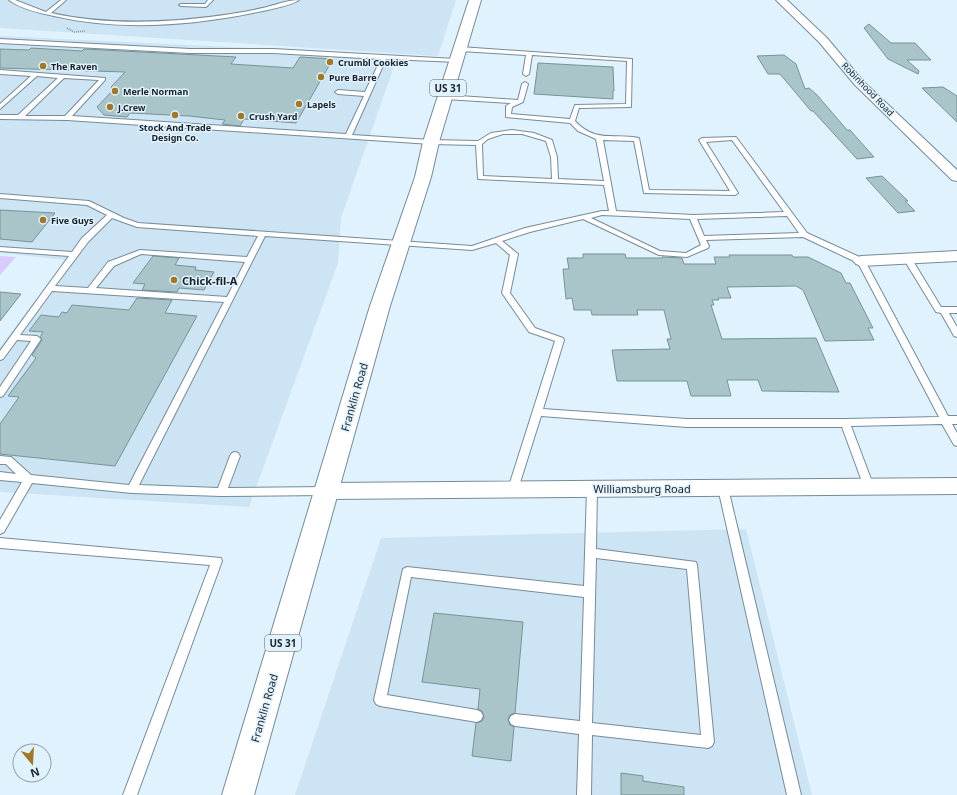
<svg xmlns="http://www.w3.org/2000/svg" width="957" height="795" viewBox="0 0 957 795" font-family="'Noto Sans',sans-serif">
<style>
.built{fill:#cde4f4}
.green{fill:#d9cbfb}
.building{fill:#a9c5c9;stroke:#779396}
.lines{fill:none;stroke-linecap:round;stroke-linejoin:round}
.service-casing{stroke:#768b98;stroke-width:2}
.minor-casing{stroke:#768b98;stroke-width:2}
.primary-casing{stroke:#768b98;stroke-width:2}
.path{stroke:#8a98a1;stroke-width:1.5;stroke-dasharray:1 1;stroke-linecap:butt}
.service{fill:#fff;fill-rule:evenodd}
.minor{fill:#fff;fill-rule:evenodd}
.primary{fill:#fff;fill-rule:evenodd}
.poi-dot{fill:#a17827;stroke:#e0f2fe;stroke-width:1.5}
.labels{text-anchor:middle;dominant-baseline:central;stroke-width:3;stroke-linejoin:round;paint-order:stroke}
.far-poi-label{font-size:9px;font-weight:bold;fill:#1a2228;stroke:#e0f2fe;text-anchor:start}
.far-street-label{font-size:9px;fill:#1a2228;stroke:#e0f2fe}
.shield{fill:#e0f2fe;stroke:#556068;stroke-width:1}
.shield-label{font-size:10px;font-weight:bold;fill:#1a2228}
.poi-label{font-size:11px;font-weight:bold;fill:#1a2228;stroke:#e0f2fe;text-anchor:start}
.street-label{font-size:11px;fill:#1a2228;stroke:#e0f2fe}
</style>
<rect width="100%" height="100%" fill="#e0f2fe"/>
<g class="built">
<polygon points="0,0 456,0 438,56 0,28"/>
<polygon points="0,36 398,55 341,218 338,263 249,507 0,492 0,347 66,260 0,253"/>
<polygon points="746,529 812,795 295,795 381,538"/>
</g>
<polygon class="green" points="0,256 16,257 0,275"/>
<g class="building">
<polygon points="869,24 891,43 915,43 931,60 907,60 919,71 918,74 888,59 864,28"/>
<polygon points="31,48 82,51 84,49 236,57 231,64 293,68 300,57 333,59 296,123 244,119 240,126 222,124 225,120 189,116 130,113 127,117 104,115 97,107 113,90 111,87 125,72 0,68 0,49 29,50"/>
<polygon points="784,55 796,64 805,89 809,88 817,95 847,130 850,130 874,157 857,159 813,111 811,111 780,74 768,74 757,56"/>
<polygon points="538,63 613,67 614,91 613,91 613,99 534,94"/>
<polygon points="943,87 957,96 957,122 922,88"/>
<polygon points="882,176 908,201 905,201 915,211 898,213 866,178"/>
<polygon points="0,210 55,213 32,242 0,239"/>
<polygon points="583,254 625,254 626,258 663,258 662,257 682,258 684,264 716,264 714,257 730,257 729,255 792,255 793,257 808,257 841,273 846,283 850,283 873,328 868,328 874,340 825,341 803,290 796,286 727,287 731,298 718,298 719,300 712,300 714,305 711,305 722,339 816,338 839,392 762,391 758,380 727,380 731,396 691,396 687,381 617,381 612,350 670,349 667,339 671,339 664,310 637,310 638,315 592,315 591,310 574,310 572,298 566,299 563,269 569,269 567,258 583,258"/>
<polygon points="153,256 179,258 175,265 196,267 195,270 214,272 204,290 179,288 177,292 142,290 145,284 133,283"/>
<polygon points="0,292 21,294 0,321"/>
<polygon points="137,298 172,300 165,313 197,316 115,466 0,454 0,424 19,397 8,396 36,358 32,355 42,340 40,337 43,332 29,331 41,315 59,317 62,312 67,313 72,305 129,310"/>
<polygon points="434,613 523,622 515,713 510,715 508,719 510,725 514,727 511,761 472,756 476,723 482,721 484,717 482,711 478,709 480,689 422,682"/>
<polygon points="621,773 643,776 643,781 684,787 684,795 621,795"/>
</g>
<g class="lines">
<defs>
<g id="service">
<path d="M9,0h6l31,12 15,-12h5l-15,13c59,13 120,10 180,1 12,-2 24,-4 36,-7 11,-3 21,-7 32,-7 -11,7 -33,10 -46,13 -65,13 -134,18 -199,3 -15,-3 -33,-7 -45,-16z"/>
<polygon points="208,0 213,0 206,7 181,6 179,5 181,4 205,4"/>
<path d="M0,39l190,10h83l183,10 2,1v2l-72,-3 -34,76 79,5 47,1 13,-8 21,-3 22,3 18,7 5,17 1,22 46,2 -8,-42 -18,-8 -8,-8 -64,-6v-11l5,-3 -66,-4 -3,-2 3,-2 73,5 4,-16 3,-2 3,2 -5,18 -11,5 -1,7 59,5 5,-14 51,-1 1,-43 -95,-6 -3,19 -3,2 -3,-2 3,-19 -66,-4 -3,-2 3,-2 172,12 -1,48 -52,1 -4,13c20,22 39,12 64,17l10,52 81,1 -31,-51 3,-2 34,-1 71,96 57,26 84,157h9v8h-5l5,9v13l-3,-1 -12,-21 -91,2 23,61 -1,3 -4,1 -4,-1 -1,-3 -22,-60h-155l-146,-11 -23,73 -1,3 -4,1 -4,-1 -1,-3 47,-148 -26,-9 -27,-39 8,-38 -14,-12 -24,7 -207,-14 -126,249 79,3 12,-32 2,-3 3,-1 3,1 2,3 -12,32 98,-1 4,1 1,3 -1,3 -4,1 -105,1 -89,-3 -100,-10 -28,49 -4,2v-14l22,-38 -22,-2v-8l16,2 -10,-10h-6v-8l11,1 20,18 98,10 95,-183 -172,-11 -32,44 17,1 4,3 -38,57 -3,1v-10l31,-46 -14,-1 -14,19 -3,1v-9l69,-95 -69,-5v-4l72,5 10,-14 25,-23 -20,-10 -87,-7v-4l89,7 35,17 14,5 334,23 53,-18 77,-17h7l-5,-26 -126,-6 -2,-34 -45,-1 -364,-24 -67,-1v-4h18l40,-37 -21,-2 -37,33v-5l31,-28 -31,-2v-4l105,8v2l-33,36 274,18 18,-38 -26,-2 -3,-2 3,-2 27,2 16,-33 -108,-6h-83l-190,-10zM64,78l35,2 -34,36h-40zM503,134h19l24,7 5,16 1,22 -69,-3 -1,-32 6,-5zM603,140l31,1 10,52 91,2 3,-2 -32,-51 26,-2 52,72 -91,3 -77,-4zM602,215l88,4 11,26 -15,8 -26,-2 -69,-33zM787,216l12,17 -95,3 -7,-17zM112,218l25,9 121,9 -11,21 -107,-7 -32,12 -20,26 -33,-2 33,-44zM583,219l76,36 28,2 21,-9 1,-2 -3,-6 97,-3 55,26 81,154 -94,2h-158l-144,-10 21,-69 -1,-2 -28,-10 -25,-35 8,-39 -16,-13 28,-9zM141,254l104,8 -18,35 -131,-9 18,-22z"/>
<polygon points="904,256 910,256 941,307 957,307 957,313 949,313 957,327 957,337 954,336 941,313 936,312 903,258"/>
<polygon points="723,484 727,485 728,488 801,795 787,795 718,488 719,485"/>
<path d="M592,485l4,1 1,3 -1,60 100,13 1,3 17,177 -2,4 -4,2 -116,-13 -1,60h-14l2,-61 -64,-8 -4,-2 -2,-4 2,-4 4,-2 65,7 4,-124 -173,-20 -24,118 90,15 4,2 2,4 -2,4 -4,2 -97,-16 -4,-2 -2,-4 29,-131 4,-2 177,19 3,-97 1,-3zM596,558l91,11 14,166 -109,-12z"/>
<polygon points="0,538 221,558 222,561 137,795 123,795 210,565 0,548"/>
</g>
<g id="minor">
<polygon points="776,0 787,0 827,38 863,81 957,170 957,181 952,180 855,85 819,42"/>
<polygon points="957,251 957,261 861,266 856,264 853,261 856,258 861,256"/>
<polygon points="957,478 957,494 328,499 321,497 318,491 321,485 328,483"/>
</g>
<polygon id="primary" points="469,0 481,0 439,142 431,177 390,306 254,795 222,795 370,306 415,177 423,142"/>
</defs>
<use href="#service" class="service-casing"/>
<use href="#minor" class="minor-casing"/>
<use href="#primary" class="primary-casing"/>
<polyline class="path" points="67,28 74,32 85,31"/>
<use href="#service" class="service"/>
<use href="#minor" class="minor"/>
<use href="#primary" class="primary"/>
</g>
<g class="poi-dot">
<circle cx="330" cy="62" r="4"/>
<circle cx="43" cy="66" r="4"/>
<circle cx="321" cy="77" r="4"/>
<circle cx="115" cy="91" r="4"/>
<circle cx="299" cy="104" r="4"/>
<circle cx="110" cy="107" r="4"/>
<circle cx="175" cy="115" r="4"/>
<circle cx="241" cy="116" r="4"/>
<circle cx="43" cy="220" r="4"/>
<circle cx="174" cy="280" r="4"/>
</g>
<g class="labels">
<g class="far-poi-label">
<text x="338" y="62">Crumbl Cookies</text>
<text x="51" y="66">The Raven</text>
<text x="329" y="77">Pure Barre</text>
<text x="123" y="91">Merle Norman</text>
<text x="307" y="104">Lapels</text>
<text x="118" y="107">J.Crew</text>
<text x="249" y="116">Crush Yard</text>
<text x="175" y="127" text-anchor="middle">Stock And Trade<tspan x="175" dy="10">Design Co.</tspan></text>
<text x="51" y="220">Five Guys</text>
</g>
<g class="far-street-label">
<text transform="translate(868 89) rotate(46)">Robinhood Road</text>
</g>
<g class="shield">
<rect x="430" y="80" width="36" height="16" rx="3"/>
<rect x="265" y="635" width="36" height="16" rx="3"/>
</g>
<g class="shield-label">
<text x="448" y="88">US 31</text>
<text x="283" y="643">US 31</text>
</g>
<g class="poi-label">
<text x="182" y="280">Chick-fil-A</text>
</g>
<g class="street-label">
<text transform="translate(354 397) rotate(-74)">Franklin Road</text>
<text x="642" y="488">Williamsburg Road</text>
<text transform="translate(264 708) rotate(-74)">Franklin Road</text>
</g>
</g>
<g transform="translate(32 763) rotate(162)"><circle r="19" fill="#e0f2fe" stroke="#919fa8"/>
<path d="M0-3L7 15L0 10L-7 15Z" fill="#a17827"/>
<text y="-6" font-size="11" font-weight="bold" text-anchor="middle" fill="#1a2228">N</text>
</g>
</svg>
